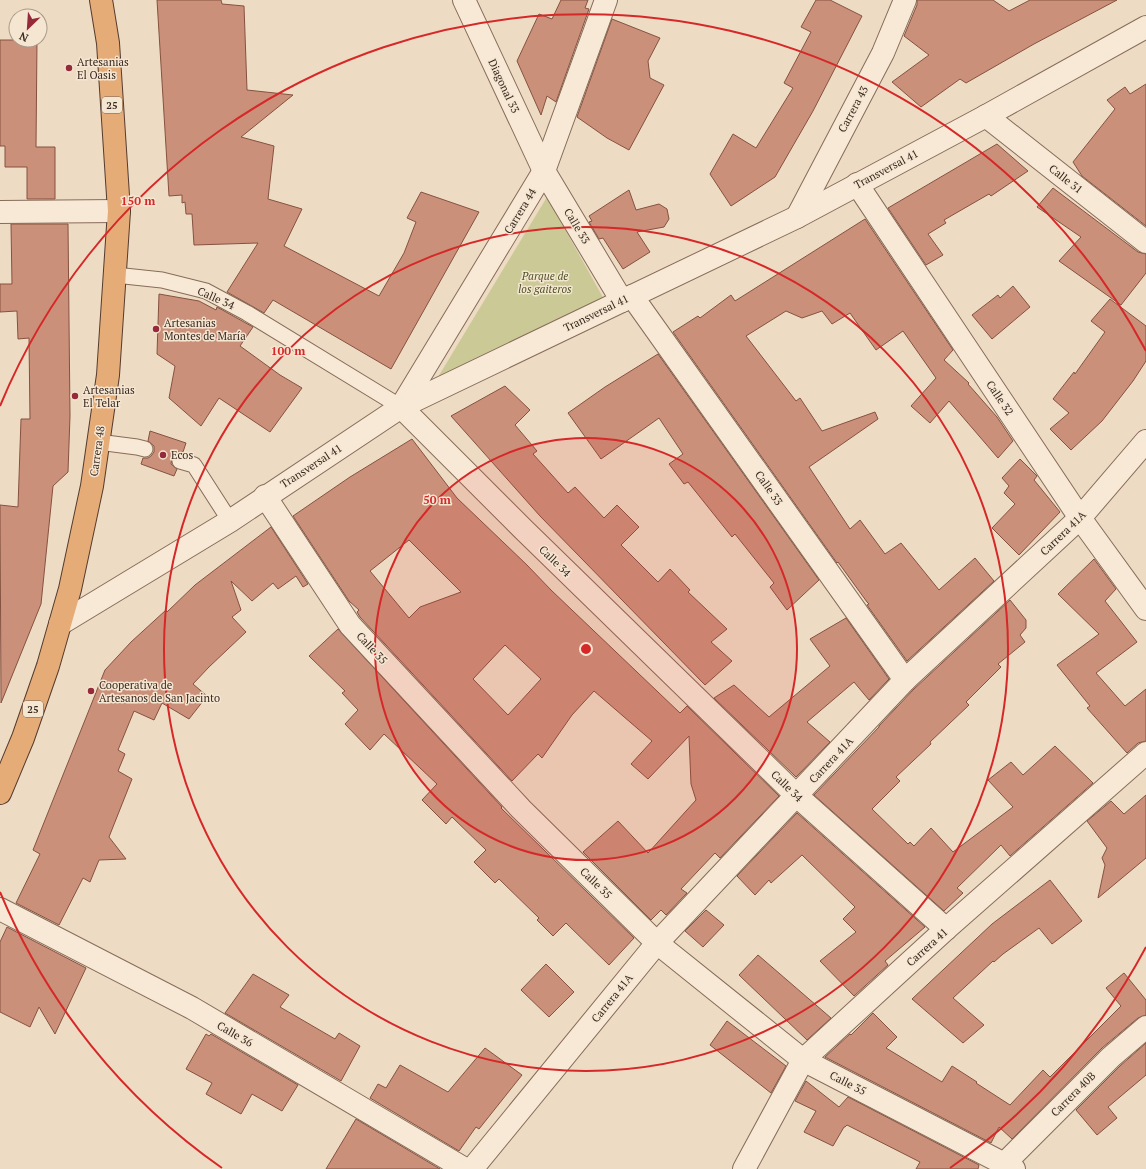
<svg xmlns="http://www.w3.org/2000/svg" width="1146" height="1169" viewBox="0 0 1146 1169" font-family="'PT Serif',serif">
<style>
.green{fill:#cbca97}
.building{fill:#cb9079;stroke:#865240;fill-rule:evenodd}
.lines{fill:none;stroke-linecap:round;stroke-linejoin:round}
.service-casing{stroke:#876c5a;stroke-width:17}
.minor-casing{stroke:#876c5a;stroke-width:24}
.tertiary-casing{stroke:#876c5a;stroke-width:24}
.trunk-casing{stroke:#553b2e;stroke-width:24}
.service{stroke:#f8e9d6;stroke-width:15}
.minor{stroke:#f8e9d6;stroke-width:22}
.tertiary{stroke:#f8e9d6;stroke-width:22}
.trunk{stroke:#e6ac78;stroke-width:22}
.ring{fill:none;stroke:#d62828;stroke-width:2}
.poi-dot{fill:#952b3a;stroke:#f5e6d2;stroke-width:1.5}
.labels{text-anchor:middle;dominant-baseline:central;stroke-width:3;stroke-linejoin:round;paint-order:stroke}
.shield{fill:#f5e6d2;stroke:#706054;stroke-width:1}
.shield-label{font-size:10px;font-weight:bold;fill:#37271e}
.poi-label{font-size:11px;fill:#37271e;stroke:#f5e6d2;text-anchor:start}
.street-label{font-size:11px;fill:#37271e;stroke:#f5e6d2}
.park-label{font-size:11px;font-style:italic;fill:#4e5325;stroke:#f5e6d2}
.centre{fill:#d62828;stroke:#f5e6d2;stroke-width:2}
.ring-label{font-size:12px;text-anchor:middle;font-weight:bold;fill:#d62828;stroke:#f5e6d2;stroke-width:3;stroke-linejoin:round;paint-order:stroke}
</style>
<rect width="100%" height="100%" fill="#eddbc3"/>
<polygon class="green" points="547,197 605,301 435,382"/>
<g class="building">
<polygon points="157,0 221,0 222,4 244,6 247,90 293,95 241,137 274,146 268,199 302,209 284,246 379,296 404,253 416,222 407,218 421,192 479,212 391,369 273,300 264,313 227,292 258,243 194,245 192,214 186,214 185,202 182,203 182,195 169,196"/>
<polygon points="561,0 588,0 585,8 589,9 556,102 547,96 541,115 517,61 539,14 552,19"/>
<polygon points="816,0 830,0 862,16 813,111 775,177 731,206 710,174 733,134 756,148 793,88 784,83 811,32 801,27"/>
<polygon points="917,0 993,0 1009,11 1030,0 1117,0 1034,44 966,83 960,79 921,107 892,82 929,55 904,36 917,5"/>
<polygon points="612,19 660,38 648,61 650,78 664,85 629,150 607,138 577,117"/>
<polygon points="0,40 37,40 36,147 55,147 55,199 27,199 27,167 5,167 5,146 0,146"/>
<polygon points="1146,84 1146,226 1082,176 1073,162 1115,109 1107,100 1125,87 1130,94"/>
<polygon points="997,144 1028,171 991,196 989,194 944,220 946,223 928,234 943,255 926,265 888,208"/>
<polygon points="1053,188 1138,252 1146,254 1146,273 1121,305 1059,261 1081,237 1037,207"/>
<polygon points="629,190 636,210 659,204 667,209 669,219 664,227 637,232 650,252 623,269 603,238 599,239 589,222 592,221 589,216"/>
<polygon points="865,219 953,350 944,360 969,383 968,384 997,417 1013,441 998,458 949,401 930,423 911,406 936,378 903,331 876,350 850,313 832,324 822,311 802,318 786,311 746,336 796,401 800,398 822,431 875,412 878,419 809,467 850,529 860,520 885,554 901,543 939,590 975,558 994,581 907,661 867,605 869,604 867,602 838,562 837,563 673,332 698,316 700,318 731,295 735,301"/>
<polygon points="11,224 68,224 70,416 68,472 53,486 41,604 1,703 0,505 18,507 21,419 30,419 29,338 18,339 17,311 0,312 0,284 12,284"/>
<polygon points="1013,286 1030,307 992,339 972,315 998,295 1000,298"/>
<polygon points="159,294 199,301 216,310 217,307 253,327 240,346 280,375 302,388 270,432 219,398 201,426 169,398 175,366 157,354"/>
<polygon points="1110,299 1146,326 1146,361 1133,381 1102,421 1071,450 1050,429 1069,413 1053,399 1074,372 1075,374 1105,332 1091,321"/>
<polygon points="658,354 819,580 787,610 770,587 774,583 735,534 732,537 688,482 684,484 669,464 683,454 659,418 601,459 568,413 605,387"/>
<polygon points="505,386 530,410 515,425 537,451 533,454 568,493 575,487 604,518 617,505 639,527 621,545 658,582 670,569 690,590 688,592 727,629 711,642 732,661 705,685 540,516 451,416"/>
<polygon points="150,431 186,443 183,452 177,452 174,455 172,458 171,464 177,469 174,476 141,464 143,458 148,458 151,456 154,452 154,446 148,441"/>
<path d="M412,439l45,59 70,67 24,25 129,123 7,-7 92,90 -59,62 -5,-5 -34,36 6,4 -21,22 -5,-5 -10,10 -68,-68 35,-31 30,32 48,-53 -5,-16 -2,-48 -41,43 -17,-15 21,-23 -58,-50 -22,24 -30,43 -4,-4 -26,27 -152,-164 -3,-5 2,-2 -10,-9 -56,-85 57,-39zM409,540l52,52 -41,15 -11,11 -39,-47zM505,645l36,34 -33,36 -35,-36z"/>
<polygon points="1020,459 1037,476 1034,480 1060,512 1019,555 992,528 1015,504 1004,493 1009,486 1002,478"/>
<polygon points="271,527 308,584 303,587 296,576 278,589 273,583 252,601 231,581 241,610 232,617 246,632 209,667 193,684 207,696 189,719 162,703 154,720 134,711 118,750 125,754 118,771 132,779 109,837 126,859 99,860 90,882 83,878 59,925 16,903 40,854 33,850 105,670 131,642 166,610 167,612 195,585"/>
<polygon points="1094,559 1116,589 1105,601 1137,642 1096,673 1125,706 1146,689 1146,741 1138,743 1127,753 1087,708 1090,706 1057,665 1099,634 1058,594"/>
<polygon points="1010,600 1026,620 1026,628 1020,635 1025,642 998,664 1001,667 966,702 969,705 930,742 931,744 896,777 900,781 872,809 908,844 910,842 914,846 931,828 953,852 1013,807 988,780 1011,762 1023,775 1055,746 1093,783 1010,856 1001,845 957,888 963,893 944,911 814,795 879,727 879,726 914,689"/>
<polygon points="846,618 889,679 869,700 854,682 807,722 830,742 796,777 714,698 734,685 769,717 830,666 810,639"/>
<polygon points="338,629 502,807 501,808 634,938 609,965 566,923 553,936 537,920 539,918 499,879 495,883 474,862 486,850 452,817 446,824 422,800 437,784 384,734 370,750 345,724 358,710 342,693 345,691 309,656"/>
<polygon points="1146,795 1146,858 1098,898 1105,865 1102,858 1107,848 1087,821 1111,801 1124,814"/>
<polygon points="797,813 925,927 885,961 888,965 854,996 820,961 856,932 843,919 855,907 802,855 771,883 769,880 755,895 737,876"/>
<polygon points="1050,880 1082,921 1052,944 1039,928 1003,954 994,962 993,961 953,998 984,1025 963,1043 912,999 992,924"/>
<polygon points="706,910 724,925 703,947 685,931"/>
<polygon points="7,927 86,968 55,1034 39,1007 30,1027 0,1012 0,942"/>
<polygon points="758,955 831,1018 807,1040 739,975"/>
<polygon points="546,964 574,992 549,1017 521,990"/>
<polygon points="1124,973 1146,1000 1146,1015 1138,1018 1102,1048 1012,1139 999,1127 991,1143 825,1057 850,1034 851,1035 873,1013 897,1037 886,1048 942,1082 952,1066 977,1082 976,1083 1010,1105 1043,1070 1050,1077 1121,1006 1106,988"/>
<polygon points="253,974 289,995 280,1007 335,1039 339,1033 360,1046 341,1081 225,1013"/>
<polygon points="727,1021 786,1066 771,1093 710,1045"/>
<polygon points="206,1034 209,1036 211,1034 298,1085 282,1111 252,1094 241,1114 206,1094 212,1083 186,1069"/>
<polygon points="1146,1043 1146,1075 1108,1107 1117,1118 1097,1135 1076,1110 1120,1066"/>
<polygon points="485,1048 522,1075 479,1129 476,1127 459,1151 370,1098 378,1084 386,1088 400,1065 448,1092"/>
<polygon points="806,1081 839,1107 848,1097 979,1165 978,1169 916,1169 920,1162 847,1125 845,1127 844,1127 833,1146 804,1132 816,1111 795,1101"/>
<polygon points="356,1119 440,1169 326,1169"/>
</g>
<g class="lines">
<defs>
<g id="service">
<polyline points="115,275 162,280 206,291 247,313 401,407"/>
<polyline points="98,442 137,447 145,449"/>
<polyline points="180,461 194,465 230,521"/>
</g>
<g id="minor">
<polyline points="464,0 544,171 622,301"/>
<polyline points="606,0 544,171 401,407 524,530 797,796 946,929"/>
<polyline points="986,116 1146,242"/>
<polyline points="857,184 1080,518 1146,609"/>
<polyline points="0,212 119,211"/>
<polyline points="797,217 883,53 905,0"/>
<polyline points="632,296 905,680"/>
<polyline points="265,496 350,625 521,809 657,943 803,1060 1014,1169"/>
<polyline points="0,909 192,1008 465,1169"/>
<polyline points="1004,1164 1111,1057 1146,1027"/>
<polyline points="472,1169 657,943 905,680 1080,518 1146,441"/>
<polyline points="744,1169 803,1060 946,929 1146,753"/>
</g>
<polyline id="tertiary" points="60,624 230,521 401,407 797,217 986,116 1146,27"/>
<polyline id="trunk" points="0,793 23,738 48,666 70,589 92,486 108,375 119,211 108,43 101,0"/>
</defs>
<use href="#service" class="service-casing"/>
<use href="#minor" class="minor-casing"/>
<use href="#tertiary" class="tertiary-casing"/>
<use href="#trunk" class="trunk-casing"/>
<use href="#service" class="service"/>
<use href="#minor" class="minor"/>
<use href="#tertiary" class="tertiary"/>
<use href="#trunk" class="trunk"/>
</g>
<circle cx="586" cy="649" r="211" fill="#d62828" fill-opacity=".12"/>
<g class="ring">
<circle cx="586" cy="649" r="211"/>
<circle cx="586" cy="649" r="422"/>
<path d="M1146 947A634 634 0 0 1 950 1168M222 1168A634 634 0 0 1 0 892M0 406A634 634 0 0 1 1146 351"/>
</g>
<g class="poi-dot">
<circle cx="69" cy="68" r="4"/>
<circle cx="156" cy="329" r="4"/>
<circle cx="75" cy="396" r="4"/>
<circle cx="163" cy="455" r="4"/>
<circle cx="91" cy="691" r="4"/>
</g>
<g class="labels">
<g class="shield">
<rect x="102" y="97" width="20" height="16" rx="3"/>
<rect x="23" y="701" width="20" height="16" rx="3"/>
</g>
<g class="shield-label">
<text x="112" y="105">25</text>
<text x="33" y="709">25</text>
</g>
<g class="poi-label">
<text x="77" y="62">Artesanias<tspan x="77" dy="13">El Oasis</tspan></text>
<text x="164" y="323">Artesanias<tspan x="164" dy="13">Montes de María</tspan></text>
<text x="83" y="390">Artesanias<tspan x="83" dy="13">El Telar</tspan></text>
<text x="171" y="455">Ecos</text>
<text x="99" y="685">Cooperativa de<tspan x="99" dy="13">Artesanos de San Jacinto</tspan></text>
</g>
<g class="street-label">
<text transform="translate(504 86) rotate(65)">Diagonal 33</text>
<text transform="translate(853 109) rotate(-62)">Carrera 43</text>
<text transform="translate(886 169) rotate(-28)">Transversal 41</text>
<text transform="translate(1066 179) rotate(38)">Calle 31</text>
<text transform="translate(520 211) rotate(-59)">Carrera 44</text>
<text transform="translate(577 226) rotate(59)">Calle 33</text>
<text transform="translate(216 298) rotate(24)">Calle 34</text>
<text transform="translate(596 313) rotate(-26)">Transversal 41</text>
<text transform="translate(1000 398) rotate(56)">Calle 32</text>
<text transform="translate(97 451) rotate(-82)">Carrera 48</text>
<text transform="translate(311 466) rotate(-33)">Transversal 41</text>
<text transform="translate(769 488) rotate(55)">Calle 33</text>
<text transform="translate(1063 533) rotate(-44)">Carrera 41A</text>
<text transform="translate(555 561) rotate(44)">Calle 34</text>
<text transform="translate(372 648) rotate(47)">Calle 35</text>
<text transform="translate(831 760) rotate(-47)">Carrera 41A</text>
<text transform="translate(787 786) rotate(44)">Calle 34</text>
<text transform="translate(596 883) rotate(44)">Calle 35</text>
<text transform="translate(927 947) rotate(-42)">Carrera 41</text>
<text transform="translate(612 998) rotate(-51)">Carrera 41A</text>
<text transform="translate(235 1034) rotate(30)">Calle 36</text>
<text transform="translate(848 1083) rotate(27)">Calle 35</text>
<text transform="translate(1073 1094) rotate(-45)">Carrera 40B</text>
</g>
<g class="park-label">
<text x="545" y="276">Parque de<tspan x="545" dy="13">los gaiteros</tspan></text>
</g>
</g>
<circle cx="586" cy="649" r="6" class="centre"/>
<g class="ring-label">
<text x="138" y="205">150 m</text>
<text x="288" y="355">100 m</text>
<text x="437" y="504">50 m</text>
</g>
<g transform="translate(28 28) rotate(205)"><circle r="19" fill="#f5e6d2" stroke="#a99a8a"/>
<path d="M0-3L7 15L0 10L-7 15Z" fill="#952b3a"/>
<text y="-6" font-size="11" font-weight="bold" text-anchor="middle" fill="#37271e">N</text>
</g>
</svg>
